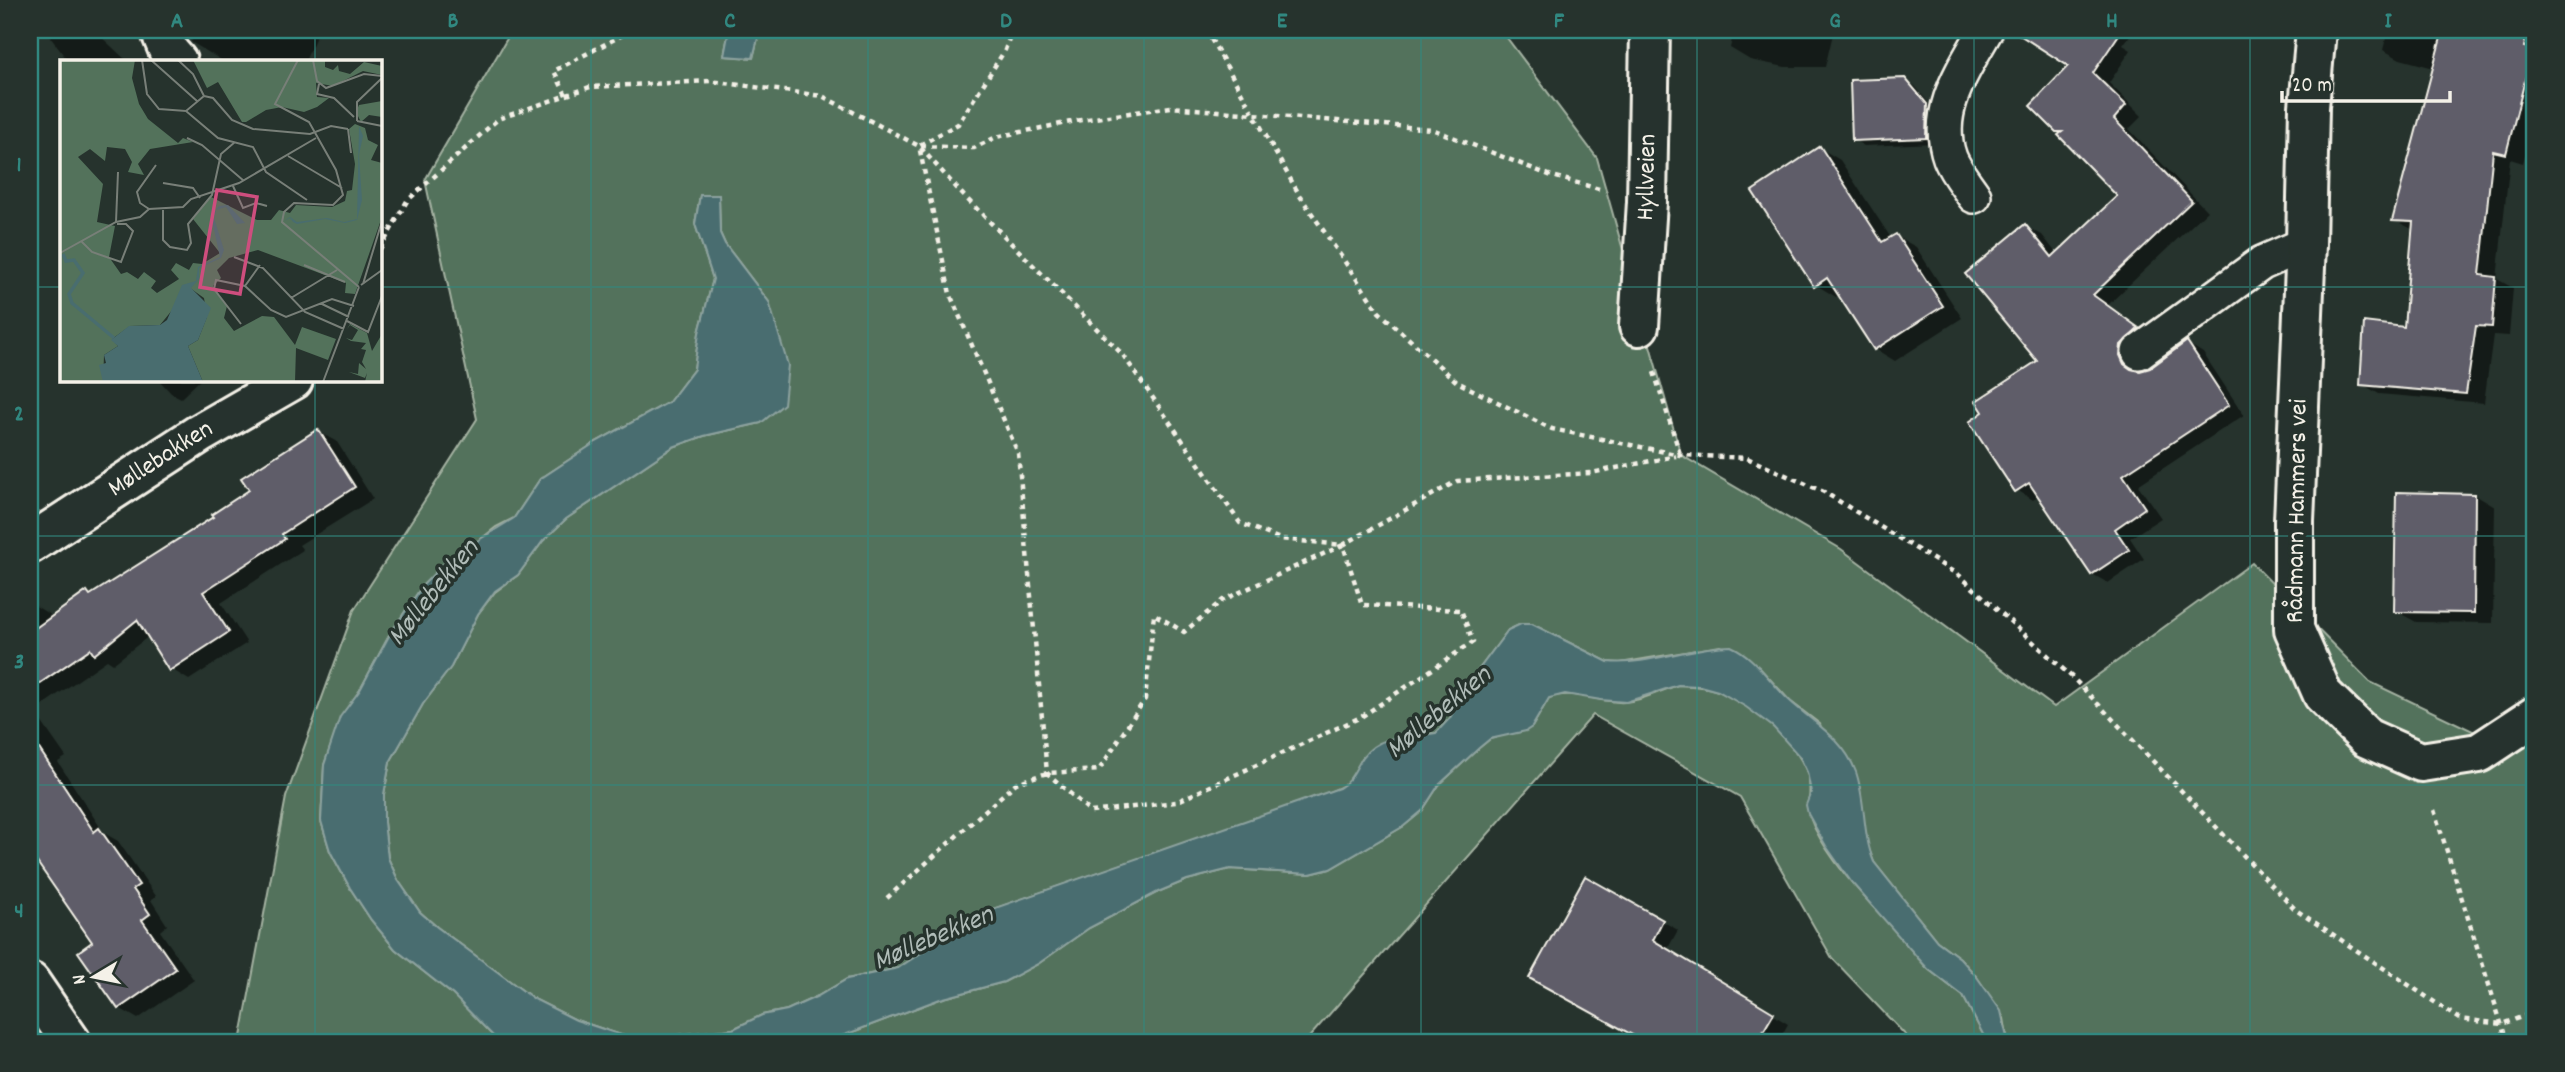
<svg xmlns="http://www.w3.org/2000/svg" width="2565" height="1072" viewBox="0 0 2565 1072" font-family="Dekko,sans-serif">
<style>
.green{fill:#53725b;stroke:#a4b2a2;stroke-width:2}
.water{fill:#496d6f;stroke:#8da29f;stroke-width:2}
.shadow{fill:#0007}
.building{fill:#5e5d69;stroke:#f4f1e8;stroke-width:2}
.lines{fill:none;stroke-linecap:round;stroke-linejoin:round}
.service-casing{stroke:#f4f1e8;stroke-width:38}
.minor-casing{stroke:#f4f1e8;stroke-width:44}
.path{stroke:#f4f1e8;stroke-width:4.5;stroke-dasharray:5 5;stroke-linecap:butt}
.service{stroke:#26332d;stroke-width:33}
.minor{stroke:#26332d;stroke-width:38}
.grid{fill:none;stroke:#318880;stroke-width:2;stroke-opacity:0.55}
.labels{text-anchor:middle;dominant-baseline:central;stroke-width:7;stroke-linejoin:round;paint-order:stroke}
.street-label{font-size:26px;fill:#f4f1e8;stroke:#26332d}
.water-label{font-size:28px;font-style:italic;fill:#b0bcb8;stroke:#26332d}
.inset-river{fill:none;stroke:#496d6f;stroke-width:3.5}
.inset-road{fill:none;stroke:#787f78;stroke-width:2}
.view{fill:#ce4e7e;fill-opacity:0.15;stroke:#ce4e7e;stroke-width:3.5}
.inset-edge{fill:none;stroke:#f4f1e8;stroke-width:3.5}
.neatline{fill:none;stroke:#318880;stroke-width:2.5}
.grid-label{font-size:23px;text-anchor:middle;font-weight:bold;fill:#318880}
</style>
<rect width="100%" height="100%" fill="#26332d"/>
<filter id="ink" filterUnits="userSpaceOnUse"><feTurbulence type="fractalNoise" baseFrequency=".0143" numOctaves="2"/><feDisplacementMap in="SourceGraphic" scale="14" xChannelSelector="R" yChannelSelector="G"/><feConvolveMatrix kernelMatrix="1 2 1 2 8 2 1 2 1" color-interpolation-filters="sRGB"/></filter>
<g filter="url(#ink)">
<g class="green">
<polygon points="512,30 729,30 724,56 753,58 760,30 1501,30 1597,158 1681,455 1841,549 2054,707 2252,563 2370,682 2481,735 2535,729 2535,1042 2008,1042 2004,1018 1977,977 1960,958 1937,941 1874,862 1820,724 1790,701 1759,667 1720,646 1620,663 1608,662 1532,624 1521,624 1508,630 1465,688 1450,718 1436,733 1397,736 1362,758 1355,773 1345,785 1325,794 958,921 933,945 898,968 847,979 818,996 787,1010 762,1015 733,1029 642,1039 627,1037 576,1020 534,999 437,927 420,912 398,880 388,858 384,822 384,794 390,762 423,704 451,667 478,614 495,592 518,575 543,541 566,519 673,447 704,436 761,423 769,302 725,244 720,233 719,196 700,195 695,224 713,279 699,333 694,369 669,402 596,442 540,479 514,518 496,527 423,585 390,634 360,690 341,717 324,765 321,821 330,851 350,888 371,920 395,949 453,995 499,1042 240,1042 286,797 354,610 477,419 425,180"/>
<path d="M1678,685c13,1 25,1 37,5 33,11 83,52 93,86 5,18 -4,32 6,51 25,50 70,88 104,131l10,11 35,27 24,46h-75l-80,-84 -92,-161 -147,-82 -288,327h-479l114,-43 64,-17 34,-18 51,-36 69,-36 29,-12 43,-11 80,5 20,-5 74,-43 18,-15 17,-26 40,-37 11,-9 42,-12 17,-29c25,-10 50,6 76,4 17,-1 37,-12 53,-17z"/>
</g>
<g class="water">
<polygon points="729,30 760,30 753,58 724,56"/>
<path d="M700,195h19l1,38 5,11 44,58 19,63 -4,39 -23,19 -57,13 -31,11 -107,72 -23,22 -25,34 -23,16 -17,23 -27,53 -28,37 -33,58 -6,32v28l4,36 10,22 22,32 17,15 97,72 42,21 51,17 15,2 91,-10 29,-14 25,-5 31,-14 29,-17 51,-11 35,-23 25,-24 381,-133c13,-7 16,-20 24,-31 17,-24 47,-20 73,-24l14,-15 15,-30 43,-58 13,-6h11l76,38c40,4 82,-16 123,-16 25,11 39,37 59,55 24,22 54,38 66,71 10,29 6,62 18,90l63,79 23,17 17,19 24,34 7,31h-21l-24,-46 -35,-27 -10,-11 -66,-75 -26,-37 -18,-32 -2,-9 5,-13 -4,-20 -7,-15 -27,-30 -27,-20 -28,-16 -18,-5 -22,-1 -52,17 -25,-2 -36,-6 -16,4 -17,29 -6,4 -36,8 -11,9 -40,37 -17,26 -18,15 -74,43 -20,5 -80,-5 -43,11 -29,12 -69,36 -51,36 -34,18 -64,17 -114,43h-327l-46,-47 -58,-46 -24,-29 -21,-32 -20,-37 -9,-30 3,-56 16,-48 20,-27 30,-56 33,-49 25,-26 66,-41 26,-39 56,-37 73,-40 25,-33 5,-36 14,-54 -18,-55z"/>
</g>
<g class="shadow">
<polygon points="45,30 94,30 127,61 68,61"/>
<polygon points="197,30 319,30 305,61 223,61 191,42"/>
<polygon points="1734,30 1834,30 1825,67 1785,67 1750,60 1730,48"/>
<polygon points="2049,30 2134,30 2123,45 2131,50 2109,83 2142,116 2129,129 2207,211 2108,305 2154,338 2136,365 2139,373 2150,369 2187,343 2203,353 2244,415 2138,485 2161,518 2130,538 2144,559 2108,583 2092,574 2039,496 2033,500 2017,490 2039,362 2025,226 2042,235 2057,254 2119,196 2057,131 2071,66 2039,45"/>
<polygon points="2388,30 2535,30 2535,117 2523,163 2510,159 2497,279 2513,288 2509,336 2493,335 2484,403 2379,394 2362,384 2406,329 2414,230 2394,220 2434,68 2400,59 2383,50"/>
<polygon points="1905,80 1915,86 1936,112 1936,143 1864,146 1854,140"/>
<polygon points="1820,148 1840,160 1891,238 1896,236 1916,247 1962,318 1895,361 1875,349 1840,295 1836,297 1816,285"/>
<polygon points="159,380 200,380 181,398 171,393"/>
<polygon points="318,431 337,442 373,499 299,545 303,550 221,603 247,643 189,680 171,669 149,636 113,664 107,660 34,711 66,757 58,762 104,833 118,841 156,896 151,900 167,925 160,931 194,980 138,1019 119,1008 80,953 95,943 30,837 30,608 34,605 54,617 87,593 92,596 215,518 252,491"/>
<polygon points="2397,494 2475,495 2495,507 2493,623 2416,622 2396,611"/>
<polygon points="1585,878 1678,930 1667,950 1788,1024 1778,1042 1648,1042 1531,977"/>
</g>
<g class="building">
<polygon points="2012,30 2122,30 2093,73 2126,105 2114,119 2192,201 2093,295 2139,328 2121,345 2120,355 2124,364 2131,369 2140,371 2150,368 2187,341 2229,405 2123,475 2145,508 2115,529 2129,550 2091,575 2029,483 2015,492 1969,422 1983,412 1976,401 2037,361 1965,274 2025,224 2052,257 2117,196 2058,135 2062,132 2056,132 2030,106 2068,66"/>
<polygon points="2443,30 2528,30 2524,47 2533,49 2506,154 2493,151 2480,275 2496,277 2492,327 2476,326 2466,394 2360,385 2364,322 2404,327 2413,222 2392,221"/>
<polygon points="1905,78 1927,104 1926,138 1852,141 1850,80"/>
<polygon points="1820,146 1882,242 1896,234 1943,306 1874,350 1827,278 1814,287 1752,191"/>
<polygon points="318,429 355,487 282,534 285,539 203,592 229,632 169,671 137,620 94,655 90,649 30,690 30,632 87,591 90,595 213,517 211,515 249,490 241,478"/>
<polygon points="2396,492 2475,494 2474,613 2394,612"/>
<polygon points="30,735 94,832 99,828 139,885 133,889 150,914 142,920 176,969 118,1009 78,952 92,942 30,852"/>
<polygon points="1585,876 1663,920 1653,940 1774,1013 1757,1042 1645,1042 1529,978"/>
</g>
<g class="lines">
<defs>
<g id="service">
<path d="M1974,196c-8,-12 -19,-25 -24,-38 -17,-47 14,-89 36,-128"/>
<polyline points="2139,352 2262,263 2306,244"/>
</g>
<g id="minor">
<polyline points="160,30 169,52 177,61"/>
<polyline points="2316,30 2309,107 2306,244 2294,521 2294,629 2323,695 2367,738 2421,762 2479,753 2535,716"/>
<path id="s1" d="M1639,326l8,-124 3,-172"/>
<path id="s2" d="M30,544l169,-110 94,-54"/>
<polyline points="30,982 71,1042"/>
</g>
</defs>
<use href="#service" class="service-casing"/>
<use href="#minor" class="minor-casing"/>
<g class="path">
<polyline points="1206,30 1300,196 1379,312 1457,382 1552,429 1680,455 1747,458 1824,492 1960,576 2073,678 2296,910 2460,1019 2502,1024 2535,1012"/>
<polyline points="566,95 554,71 632,30"/>
<polyline points="920,145 958,124 1005,50 1012,30"/>
<polyline points="921,146 974,148 996,137 1081,120 1171,107 1432,129 1549,175 1599,189"/>
<polyline points="380,249 407,201 498,119 590,87 710,81 822,96 919,146 964,196 1123,355 1240,523 1280,539 1343,545 1457,481 1591,473 1676,456"/>
<polyline points="1654,372 1680,454"/>
<polyline points="2434,810 2507,1042"/>
<polyline points="887,898 1016,783 1047,773 1099,770 1145,699 1154,614 1184,632 1223,600 1343,545 1362,605 1461,610 1473,642 1361,717 1176,802 1091,812 1047,773 1018,453 950,294 919,146"/>
</g>
<use href="#service" class="service"/>
<use href="#minor" class="minor"/>
</g>
</g>
<path class="grid" d="M315,30v31M591,30v1012M868,30v1012M1144,30v1012M1421,30v1012M1697,30v1012M1974,30v1012M2250,30v1012M30,287h31M380,287h2155M315,380v662M30,536h2505M30,785h2505"/>
<g class="labels">
<g class="street-label">
<text stroke="none"><textPath href="#s1" startOffset="149">Hyllveien</textPath></text>
<text stroke="none"><textPath href="#s2" startOffset="156">Møllebakken</textPath></text>
<text transform="translate(2298 511) rotate(-89)">Rådmann Hammers vei</text>
</g>
<g class="water-label">
<text transform="translate(435 594) rotate(-51)">Møllebekken</text>
<text transform="translate(1440 714) rotate(-40)">Møllebekken</text>
<text transform="translate(934 940) rotate(-23)">Møllebekken</text>
</g>
</g>
<g transform="translate(60 60)">
<rect width="322" height="322" fill="#26332d"/>
<path d="M0,0h75l-3,18 7,26 9,15 30,24 5,-5 10,4 -43,7 -12,15 6,11 -16,-3 4,-10 -7,-13 -18,-2 -2,14 -15,-12 -12,8 25,27 -6,38 18,4 -6,31 12,17 6,-2 11,7 6,-7 12,9 -5,7 6,5 22,-14 -8,-9 5,-7 13,7 4,-7 9,1 18,-11 -27,-34 18,-22 46,23h14l8,-10 11,3 6,-8 36,2 13,-6 2,-10 5,-1 3,-26 -6,-35 6,-5 10,4 3,12 10,5 -7,15 11,3v54l-27,77 -10,-1 1,-10 -88,-33 -29,8 -12,12 4,8 -8,8 14,20 -3,12 10,13 28,-15 12,1 21,28 7,-18 34,12 -8,21 -32,-12 -1,34h-92l-15,-36 10,-6 9,-23 -3,-19 -14,-10 -30,37 -30,1 -18,13 6,7 -14,9 -1,27h-43zM133,0h132v7l8,3 5,-5 1,6 11,3 14,-12 18,4v9l-19,-4 -30,15 -17,-3 1,14 12,1 -12,9 -13,5 -22,-5 -16,3 -20,12h-4l-24,-40 -11,6zM322,41v16l-13,-2 -8,7 -5,-10 3,-7zM290,264l17,9 5,18 10,-17v48h-17l2,-9 -2,5 -16,-6 9,2 1,-11 7,6 -4,-7 4,-12 -5,-1 5,-6 -15,-2 -5,-3 6,2 6,-10 -8,-5 -3,4z" fill="#53725b"/>
<path d="M299,66l4,10 -4,19 3,45 -5,20 -12,3 -20,-4 -28,5 -4,-2 -3,-4 -6,3 6,-4 7,5 30,-4 17,4 13,-3zM168,145l17,18 -8,1 -11,-17 -10,3 -2,8 10,32 -3,8 -22,10v11l-8,9 20,20 -13,32 -10,6 15,36h-100l-4,-17 7,-2 -2,-8 14,-9 -7,-6 18,-14 31,-1 7,-5 15,-35 14,-4 2,-14 22,-10 -9,-41 8,-10z" fill="#496d6f"/>
<path class="inset-river" d="M3,194l3,7 8,-1 9,13 -14,21 3,9 42,35"/>
<path class="inset-road" d="M82,0l5,34 12,15 27,2 18,-15M91,0l46,41M118,0l15,14 11,22M238,0l-23,44 34,18 27,48 7,25 -10,10 -39,-2 -10,9 -2,10 77,65M253,0l4,21 9,7 38,-14 18,2M259,24l-2,10 17,4 20,19M144,36l9,2 19,22 21,9 57,5 21,-8 17,3M126,51l32,27 35,9 13,25 41,28M297,61v-19l25,-24M297,61l25,5M288,69l3,24M127,78l15,7 42,36M228,96l54,32M103,123l30,5 7,10M173,126l10,22 13,-5 11,3 -7,-2M89,149l-9,-6 -3,-11 19,-27M103,150v30l7,7 17,3 4,-7 -3,-19 24,-29 9,-41 14,-12M56,162l2,-50M21,181l11,11 29,10 12,-31 -7,-7h-9M0,193l56,-31 24,-5 9,-8 34,-2 8,-8 48,-16 77,-45M174,197l29,11 42,44 39,17M244,205l41,17M303,224l19,-63M301,225l21,-15M185,226l15,-21M231,238l46,-28M262,244l27,13M287,261l21,11 14,-36M181,264l-27,-35 2,-9 29,6 26,24 15,7 46,-18 22,7M263,322l36,-95"/>
<path class="view" d="M157,130l40,7 -17,97 -40,-7z"/>
<rect width="322" height="322" class="inset-edge"/>
</g>
<rect width="2565" height="1072" fill="none" stroke="#26332d" stroke-width="77"/>
<g transform="translate(94 977) rotate(260)" stroke="#26332d" stroke-width="5" paint-order="stroke">
<path d="M0-5L12 26L0 18L-12 26Z" fill="#f4f1e8"/>
<text y="-10" font-size="19" font-weight="bold" text-anchor="middle" fill="#f4f1e8">N</text>
</g>
<path d="M2282 91v10h168v-10" fill="none" stroke="#f4f1e8" stroke-width="3.5"/>
<text x="2292" y="91" font-size="21" fill="#f4f1e8" stroke="#26332d" stroke-width="5" paint-order="stroke">20 m</text>
<rect x="38" y="38" width="2488" height="996" class="neatline"/>
<g class="grid-label">
<text x="177" y="27">A</text>
<text x="453" y="27">B</text>
<text x="730" y="27">C</text>
<text x="1006" y="27">D</text>
<text x="1282" y="27">E</text>
<text x="1559" y="27">F</text>
<text x="1835" y="27">G</text>
<text x="2112" y="27">H</text>
<text x="2388" y="27">I</text>
<text x="19" y="171">1</text>
<text x="19" y="420">2</text>
<text x="19" y="668">3</text>
<text x="19" y="917">4</text>
</g>
</svg>
